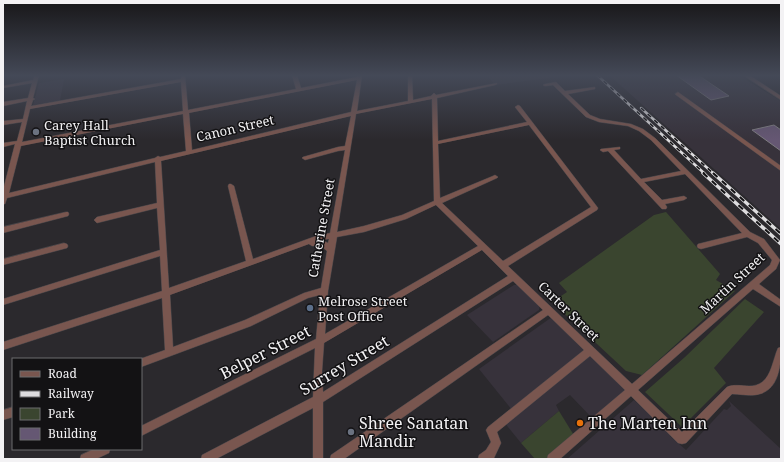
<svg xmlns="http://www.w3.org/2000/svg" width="784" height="462" viewBox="0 0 784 462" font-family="'Noto Serif',serif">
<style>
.built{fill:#37323b}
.green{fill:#3a452f}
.building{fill:#655773;stroke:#7e7c81}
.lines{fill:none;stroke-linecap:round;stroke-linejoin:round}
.minor-casing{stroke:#474549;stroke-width:1}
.minor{fill:#79564f;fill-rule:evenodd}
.rail-far1-casing{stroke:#dddcde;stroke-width:2.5}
.rail-casing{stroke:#dddcde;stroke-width:3.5}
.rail-far1{stroke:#131214;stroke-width:1.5;stroke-dasharray:4.5;stroke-linecap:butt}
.rail{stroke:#131214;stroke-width:2;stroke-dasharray:6;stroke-linecap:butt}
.worship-dot{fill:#6b7280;stroke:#131214;stroke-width:1.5}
.service-dot{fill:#5c6f8a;stroke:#131214;stroke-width:1.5}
.food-dot{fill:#e8710a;stroke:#131214;stroke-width:1.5}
.labels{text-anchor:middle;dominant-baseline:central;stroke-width:3;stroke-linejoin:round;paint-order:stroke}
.poi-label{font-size:13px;fill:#f3f2f4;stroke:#131214;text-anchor:start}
.street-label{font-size:13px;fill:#f3f2f4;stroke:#131214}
.near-street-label{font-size:16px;fill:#f3f2f4;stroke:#131214}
.near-poi-label{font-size:16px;fill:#f3f2f4;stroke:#131214;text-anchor:start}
</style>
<rect width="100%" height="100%" fill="#2b292d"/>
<g class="built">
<polygon points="487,75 572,75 495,85"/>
<polygon points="609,75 738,75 781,101 781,229"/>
<polygon points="64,79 60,101 33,105 39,83"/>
<polygon points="514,285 519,285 540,305 539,310 493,342 467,315"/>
<polygon points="552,317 588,351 512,410 479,369"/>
<polygon points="590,353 628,388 594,420 570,395 556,405 559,411 521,443 504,422"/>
<polygon points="634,400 670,432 670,436 686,450 724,409 727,410 731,406 729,401 781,449 781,459 567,459"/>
</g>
<g class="green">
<polygon points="666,212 720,274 716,280 735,291 642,375 626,371 552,302 567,292 559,283 654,215"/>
<polygon points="745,299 764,312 714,368 726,383 682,427 645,392 685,357"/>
<polygon points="559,411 575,437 549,459 535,459 521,443"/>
</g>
<g class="building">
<polygon points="676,75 698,75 729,96 711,100"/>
<polygon points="774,125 781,130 781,151 752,130"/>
</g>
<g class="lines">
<defs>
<g id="minor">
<path d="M35,75h4l-6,23 2,1 -2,1 -2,6 150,-27v-4h4l3,35 108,-21 -4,-14h5l4,13 56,-11 1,-2h4l-5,36 51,-10v-26h4l1,25 18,-4 3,-3 2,2 61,-12v1l-2,1 -58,13 1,43 89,-19 -12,-15 3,-2 2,1 78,102 -1,2 -89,56 124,118 138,-119 2,-5 -14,-17 -11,-6 -46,12 -3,-1 -1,-2 1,-2 44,-11 -57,-59 -41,8 18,18 22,-4 3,2 -3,2 -19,4 2,3 -1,2h-4l-54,-58 -5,1 -3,-2 1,-1 19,-2v2l-6,1 27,29 40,-8 -30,-31 -12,-9 -11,-5 -29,-4 -13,-5 -33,-32 -8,1 -2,-1 2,-1 11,-2 9,9 30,-4v2l-27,5 22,21 10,4 31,5 12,5 12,9 95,94 14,7 16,21 -4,9 -17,15 22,16v7l-28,-18 -115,101 44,42 45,-45c7,-3 15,-1 22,-1 22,0 22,-22 29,-38l3,-1c0,19 -2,45 -26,48 -8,1 -15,-1 -23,-1l-46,49 -4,1 -4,-1 -47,-47 -71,63h-13l1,-4 77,-65 -35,-34 -93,76 4,11 -7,15 -2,1h-14l1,-4 7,-5 5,-8 -5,-12 2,-3 96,-77 -36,-35 -204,144h-14l1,-4 212,-145 -30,-29 -190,121v57h-10v-51l-97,51h-15l1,-4 111,-58 1,-26 1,-23 -174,88v-10l175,-87 4,-44 -12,3 -57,28 -110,41 -1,-8 25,-9 -3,-52 -159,52v-8l159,-51 -2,-35 -157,49v-6l157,-49 -3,-42 -60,15 -3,-3 3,-3 60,-14 -2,-41 -148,36 -2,6h-2v-14l12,-46 -12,3v-4l14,-2 5,-19 -19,3v-4l20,-2 4,-18 -24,5v-4l25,-4 4,-15 -29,5v-2l30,-6zM357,80l-6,32 -159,38 -3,-37zM181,82l2,29 -161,31 8,-33zM432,99l2,102 -32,14 -38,11 -27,6 19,-118zM183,114l3,37 -26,6 -2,-1 -3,2 -146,35 12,-47zM351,116l-6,30 -7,1 -35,10 -1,1 3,2 33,-9 7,-1 -15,83 -14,3 -63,23 -19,-73 -3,-2h-2l-1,2 18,75 -77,27 -8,-127zM529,125l62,82 -88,54 -61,-58 55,-25 1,-1 -3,-2 -2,1 -53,22 -2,-54zM436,205l42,41 -153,88 3,-43 9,-54 27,-5 42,-13zM329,239l-1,4 -6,-3zM309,244l3,2h9l6,5 -6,37 -17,5 -59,27 -72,27 -3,-52zM482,250l26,26 -185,116 -1,-21 2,-28z"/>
<polygon points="743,75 749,75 781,96 781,100"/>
<polygon points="678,92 781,166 781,171 676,95 675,94"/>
<polygon points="66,212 68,212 69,214 68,216 3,233 3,227"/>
<polygon points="64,243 67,244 68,246 67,248 3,265 3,259"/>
<polygon points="13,407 13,417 3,420 3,410"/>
<polygon points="94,449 110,449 109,453 96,459 80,459 81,455"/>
</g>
</defs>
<use href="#minor" class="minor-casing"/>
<use href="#minor" class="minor"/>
<defs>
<g id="rail-far1">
<polyline points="597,75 705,174"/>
<polyline points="641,108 714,174"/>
</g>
<g id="rail">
<polyline points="703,173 781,244"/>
<polyline points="713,173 781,234"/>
</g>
</defs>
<use href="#rail-far1" class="rail-far1-casing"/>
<use href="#rail" class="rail-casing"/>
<use href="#rail-far1" class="rail-far1"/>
<use href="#rail" class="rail"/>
</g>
<linearGradient id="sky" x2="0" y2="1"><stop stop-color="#181719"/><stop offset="0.54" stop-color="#444957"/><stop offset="1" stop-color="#444957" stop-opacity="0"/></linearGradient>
<rect width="784" height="140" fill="url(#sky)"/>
<g class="worship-dot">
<circle cx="36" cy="132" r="4"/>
<circle cx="351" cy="432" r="4"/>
</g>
<circle class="service-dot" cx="310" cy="308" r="4"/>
<circle class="food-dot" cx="580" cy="423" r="4"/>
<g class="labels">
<g class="poi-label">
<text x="44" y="125">Carey Hall<tspan x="44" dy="15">Baptist Church</tspan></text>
<text x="318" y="301">Melrose Street<tspan x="318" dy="15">Post Office</tspan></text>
</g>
<g class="street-label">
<text transform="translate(235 128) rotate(-13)">Canon Street</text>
<text transform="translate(321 228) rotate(-80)">Catherine Street</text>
<text transform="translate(732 283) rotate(-43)">Martin Street</text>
<text transform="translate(569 311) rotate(44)">Carter Street</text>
</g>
<g class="near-street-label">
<text transform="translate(265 352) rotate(-27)">Belper Street</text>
<text transform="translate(344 365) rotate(-31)">Surrey Street</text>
</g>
<g class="near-poi-label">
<text x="359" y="423">Shree Sanatan<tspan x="359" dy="18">Mandir</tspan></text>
<text x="588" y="423">The Marten Inn</text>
</g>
</g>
<rect width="784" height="462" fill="none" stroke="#f3f2f4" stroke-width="8"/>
<rect x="12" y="358" width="130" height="92" fill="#131214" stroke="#6d6c6e"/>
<rect x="20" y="371" width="20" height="6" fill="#79564f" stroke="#6d6c6e"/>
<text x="48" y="378" font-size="12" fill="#f3f2f4">Road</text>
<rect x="20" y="391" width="20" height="6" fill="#dddcde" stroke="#6d6c6e"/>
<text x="48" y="398" font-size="12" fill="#f3f2f4">Railway</text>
<rect x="20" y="408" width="20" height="12" fill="#3a452f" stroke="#6d6c6e"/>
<text x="48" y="418" font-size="12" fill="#f3f2f4">Park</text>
<rect x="20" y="428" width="20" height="12" fill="#655773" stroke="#6d6c6e"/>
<text x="48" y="438" font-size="12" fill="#f3f2f4">Building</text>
</svg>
